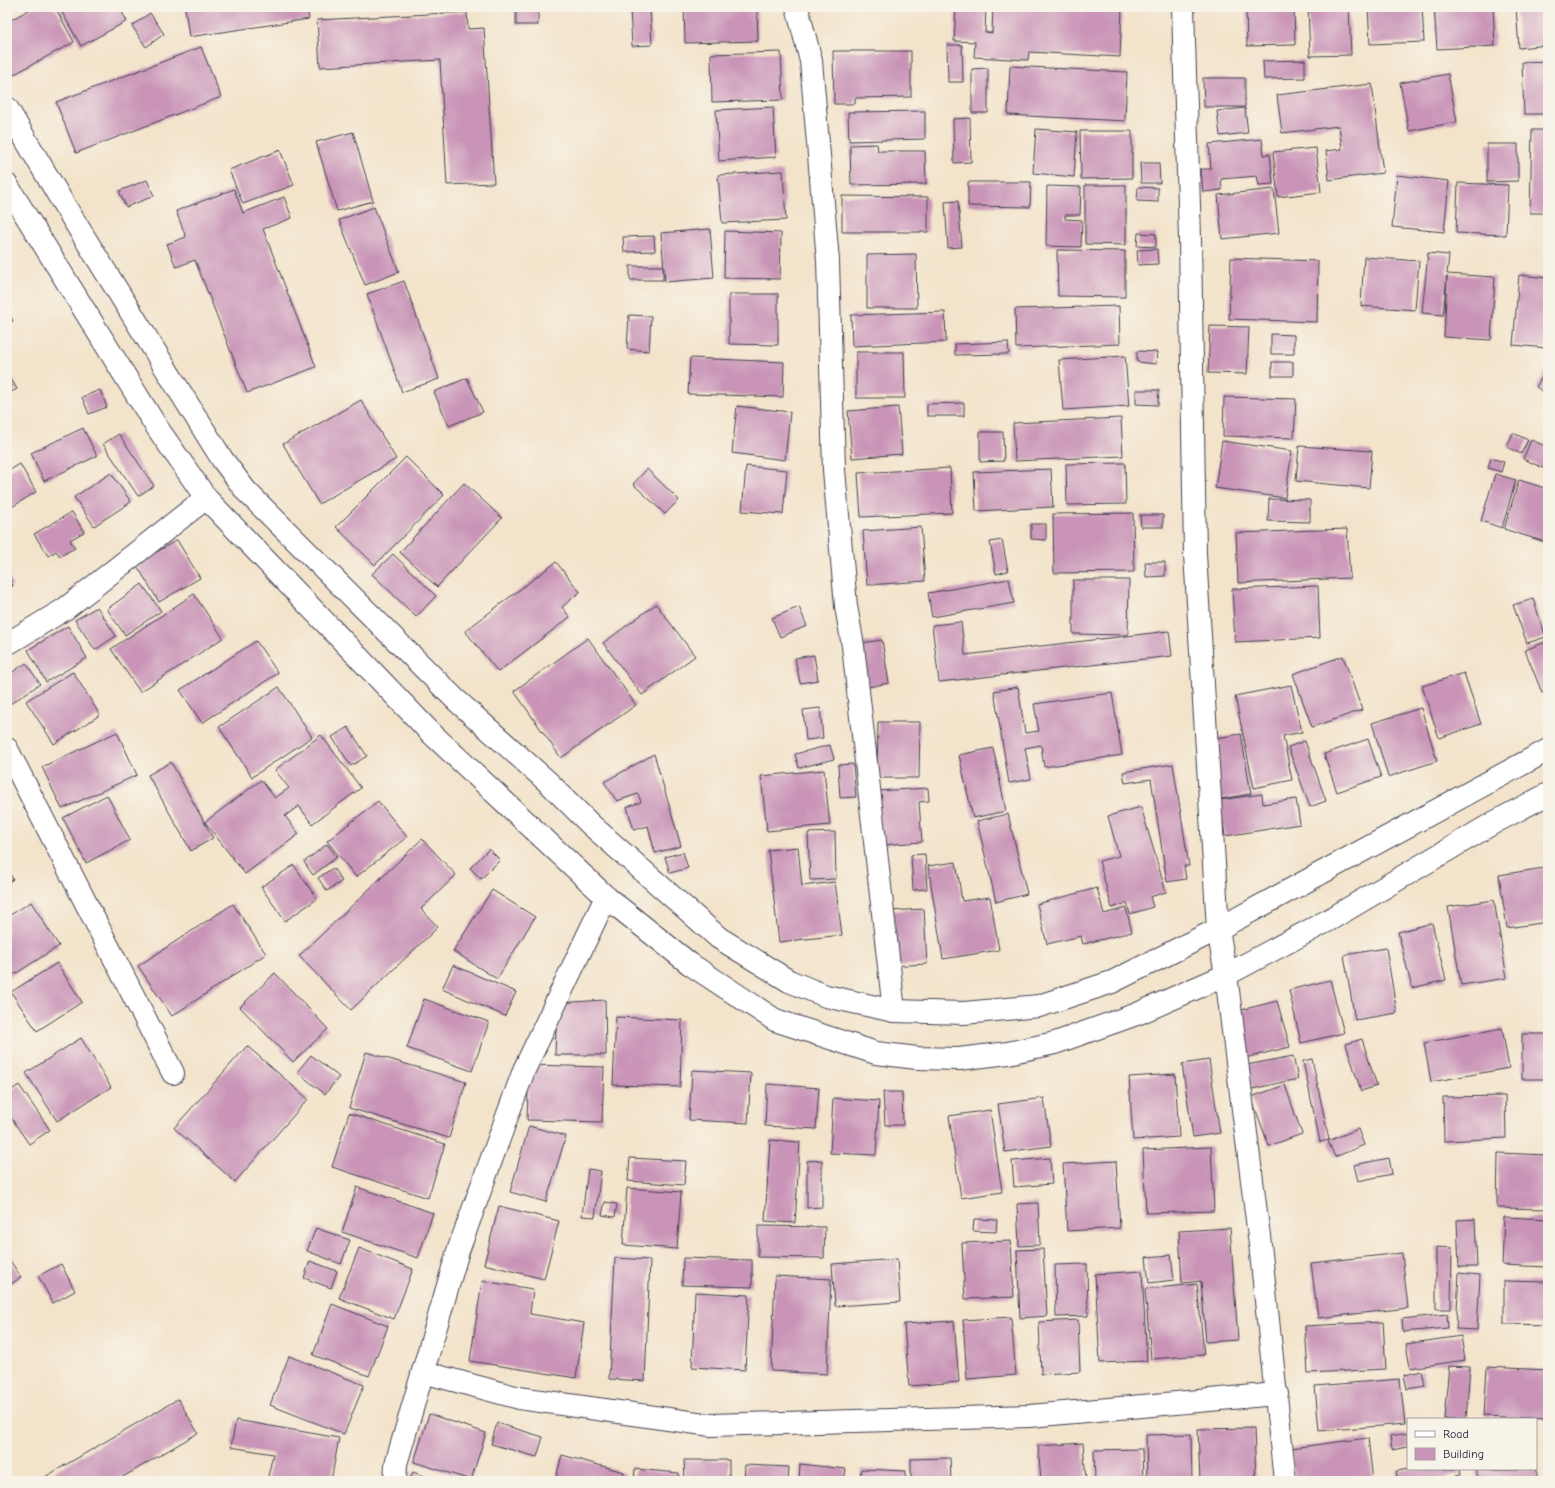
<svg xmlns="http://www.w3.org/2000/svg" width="1555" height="1488" viewBox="0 0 1555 1488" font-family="'Comic Neue',sans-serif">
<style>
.building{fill:#c994b7}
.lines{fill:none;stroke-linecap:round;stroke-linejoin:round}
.minor-casing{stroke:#413f50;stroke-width:24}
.major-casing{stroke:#413f50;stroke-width:24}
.minor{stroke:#fff;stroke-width:22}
.major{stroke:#fff;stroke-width:22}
</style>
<rect width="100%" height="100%" fill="#f7f3e8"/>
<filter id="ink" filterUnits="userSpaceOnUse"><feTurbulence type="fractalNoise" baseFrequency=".025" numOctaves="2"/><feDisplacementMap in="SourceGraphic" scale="8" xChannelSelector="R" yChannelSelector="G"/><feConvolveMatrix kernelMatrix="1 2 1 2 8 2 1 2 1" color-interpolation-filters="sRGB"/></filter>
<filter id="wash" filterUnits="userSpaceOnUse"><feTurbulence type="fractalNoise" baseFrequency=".012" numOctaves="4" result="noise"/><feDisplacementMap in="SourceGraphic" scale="16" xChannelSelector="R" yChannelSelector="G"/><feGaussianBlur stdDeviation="0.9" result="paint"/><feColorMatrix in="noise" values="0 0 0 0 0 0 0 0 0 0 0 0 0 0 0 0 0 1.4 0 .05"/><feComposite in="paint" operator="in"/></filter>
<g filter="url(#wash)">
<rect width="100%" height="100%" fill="#f3e3ca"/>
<g id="blocks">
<g class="building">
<polygon points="34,7 55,7 74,42 7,78 7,22"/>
<polygon points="59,7 119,7 127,21 81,46"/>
<polygon points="185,7 307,7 309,19 189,37"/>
<rect x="516" y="7" width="22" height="18"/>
<polygon points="630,7 650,7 652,45 632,46"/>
<polygon points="684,7 757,7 758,41 685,43"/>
<polygon points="956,7 986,7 985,32 992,33 993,7 1122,7 1120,57 1029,52 1028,60 974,57 975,42 954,41"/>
<polygon points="1246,7 1294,7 1295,45 1247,46"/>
<polygon points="1308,7 1349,7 1351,55 1310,56"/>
<polygon points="1368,7 1422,7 1424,42 1370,44"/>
<polygon points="1434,7 1493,7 1495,46 1437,49"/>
<polygon points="1516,7 1548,7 1548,45 1519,48"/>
<polygon points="467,12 468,29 484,28 494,183 447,185 440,60 320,67 317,20"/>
<polygon points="150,13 164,34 146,47 132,26"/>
<polygon points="947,45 962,45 963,82 948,82"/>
<polygon points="201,47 221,97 76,153 56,102"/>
<polygon points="833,51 911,51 911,97 855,98 855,104 834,104"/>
<polygon points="781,52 783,100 712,102 711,54"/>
<polygon points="1305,60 1305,78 1264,79 1263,61"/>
<polygon points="1548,61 1548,114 1524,114 1522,62"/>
<polygon points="1010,66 1127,72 1125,121 1008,115"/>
<polygon points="988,68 988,113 972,113 972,69"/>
<polygon points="1448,74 1457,122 1409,131 1400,83"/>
<polygon points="1203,78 1245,78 1245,107 1204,107"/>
<polygon points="1372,84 1383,173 1329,180 1326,151 1342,149 1339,126 1282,133 1277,95"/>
<polygon points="773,107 776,157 719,161 716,110"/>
<polygon points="1245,108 1248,133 1220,136 1217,111"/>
<polygon points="925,111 925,139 849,141 848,112"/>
<polygon points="970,118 971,162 954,163 953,119"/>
<polygon points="1036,129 1077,132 1074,177 1033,173"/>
<polygon points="1532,130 1548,130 1548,213 1530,213"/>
<polygon points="1080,131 1132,131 1132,178 1081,179"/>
<polygon points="353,132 373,201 337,211 316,142"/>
<polygon points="1262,139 1264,155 1270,154 1273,184 1259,185 1257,176 1221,179 1222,190 1203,192 1201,169 1211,169 1209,144"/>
<polygon points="877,144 878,151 925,151 926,184 851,185 850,145"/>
<polygon points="1487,144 1518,144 1518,181 1487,182"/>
<polygon points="1316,148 1321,192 1278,197 1273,152"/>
<polygon points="280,150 294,185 243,204 229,170"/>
<polygon points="1140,163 1159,163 1160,183 1141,183"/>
<polygon points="783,171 786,220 722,223 718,175"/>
<polygon points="1397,175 1449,181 1444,232 1392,227"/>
<polygon points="147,180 154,196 126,207 119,191"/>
<polygon points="968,182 1031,182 1030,207 968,206"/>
<polygon points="1458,183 1508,185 1506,235 1456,233"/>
<polygon points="1085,185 1126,185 1126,245 1085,244"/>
<polygon points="1047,186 1081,187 1080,215 1065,215 1065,219 1082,220 1081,247 1046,246"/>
<polygon points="1138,187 1158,188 1158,202 1137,201"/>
<polygon points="234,189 243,213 284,197 292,218 263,229 316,367 247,393 195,260 176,267 167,244 186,237 176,211"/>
<polygon points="1274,189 1279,233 1222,239 1218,195"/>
<polygon points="842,196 928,197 928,232 842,232"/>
<polygon points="958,201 962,247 948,248 945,202"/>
<polygon points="374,207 399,272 365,285 339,220"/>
<polygon points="710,229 714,278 665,282 661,233"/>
<polygon points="725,231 781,233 780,279 724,278"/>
<polygon points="1138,233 1156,234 1156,247 1137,246"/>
<polygon points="654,236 655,251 624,252 623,237"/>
<polygon points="1157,249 1158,264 1138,265 1137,250"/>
<polygon points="1057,250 1125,251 1125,297 1058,296"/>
<polygon points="1428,253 1449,255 1447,274 1495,277 1491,340 1444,337 1447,276 1443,315 1422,313"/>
<polygon points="916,254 917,308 867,308 867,255"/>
<polygon points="1364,257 1419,261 1415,310 1361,306"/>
<polygon points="1231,258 1318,261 1317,322 1229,319"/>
<rect x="630" y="266" width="33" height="14"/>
<polygon points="1519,275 1548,278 1547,348 1513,345"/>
<polygon points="404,281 439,379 402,392 367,294"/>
<polygon points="729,294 778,294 778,345 729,344"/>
<polygon points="1119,306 1120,344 1016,348 1015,309"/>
<polygon points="7,309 13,321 7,324"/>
<polygon points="945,312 946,342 852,346 851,315"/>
<polygon points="629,315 651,316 649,351 627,349"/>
<polygon points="1210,326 1249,327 1247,374 1208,373"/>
<polygon points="1271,334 1294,335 1294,354 1271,354"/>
<polygon points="1008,342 1009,354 955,355 955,344"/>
<polygon points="1137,351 1157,352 1156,364 1137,362"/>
<polygon points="856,352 904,352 905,398 856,398"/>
<polygon points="1125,356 1129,406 1063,410 1059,360"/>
<polygon points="690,358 784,362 783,397 688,394"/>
<rect x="1272" y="362" width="21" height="14"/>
<polygon points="1548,367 1548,388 1545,393 1536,387"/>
<polygon points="7,372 17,389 7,394"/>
<polygon points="467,378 483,412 449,426 434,392"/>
<polygon points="100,390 107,407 89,414 82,397"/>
<polygon points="1136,390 1159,390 1158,405 1136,404"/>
<polygon points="1224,397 1296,399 1294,438 1223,436"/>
<polygon points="361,400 396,459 319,504 283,444"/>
<polygon points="964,403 964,416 927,416 927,404"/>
<polygon points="737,406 790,412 785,460 732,453"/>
<polygon points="898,407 902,454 852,458 848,411"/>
<polygon points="1121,418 1123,456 1015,461 1013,423"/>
<polygon points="83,428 97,456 44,481 31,453"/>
<polygon points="980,432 1003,432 1004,461 980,462"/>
<polygon points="1513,433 1528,440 1521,454 1507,447"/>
<polygon points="119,434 154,486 138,496 103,444"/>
<polygon points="1531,440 1548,447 1548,470 1523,459"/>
<polygon points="1222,441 1292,451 1285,498 1215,488"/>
<polygon points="1299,446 1372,451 1369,488 1296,481"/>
<polygon points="406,457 444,495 375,565 336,527"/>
<polygon points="1491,458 1504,462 1501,472 1488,468"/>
<polygon points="1125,463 1126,504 1067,505 1066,464"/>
<polygon points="20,464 36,492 7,510 7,472"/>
<polygon points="746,466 787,470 783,514 742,511"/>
<polygon points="950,468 952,513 861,517 858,473"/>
<polygon points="647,469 679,500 665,514 633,484"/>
<polygon points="1051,469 1053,507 976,511 974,472"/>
<polygon points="111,473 131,502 94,526 74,497"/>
<polygon points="1495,474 1516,480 1502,528 1481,521"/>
<polygon points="1519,480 1548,489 1548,543 1504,529"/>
<polygon points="464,483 502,518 437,587 400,552"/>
<polygon points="1269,499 1310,500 1310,522 1268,521"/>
<polygon points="72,512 84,532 70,540 75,548 60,556 56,551 48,556 34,534"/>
<polygon points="1133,513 1134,572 1054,573 1053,514"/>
<polygon points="1140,515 1163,515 1163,527 1141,527"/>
<polygon points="1031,524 1046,524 1046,540 1031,539"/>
<polygon points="921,527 925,581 867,585 863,531"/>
<polygon points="1347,529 1350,578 1238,583 1236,533"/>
<polygon points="177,540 200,578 159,602 136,564"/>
<polygon points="1002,540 1008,571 996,574 990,542"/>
<polygon points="393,554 436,596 416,617 372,574"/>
<polygon points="556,562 580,592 562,607 570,617 498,672 465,631"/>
<polygon points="1145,562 1165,562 1165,576 1146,577"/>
<polygon points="7,571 13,586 7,588"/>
<polygon points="1009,579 1014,603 932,617 928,593"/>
<polygon points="1073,580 1129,580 1128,635 1073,634"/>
<polygon points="142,584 161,611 125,635 107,609"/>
<polygon points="1318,586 1320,638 1235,642 1232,589"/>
<polygon points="194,594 223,638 140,692 111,649"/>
<polygon points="1533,599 1546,637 1527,643 1513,605"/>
<polygon points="656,604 695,656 642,695 603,643"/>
<polygon points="97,607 116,636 95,650 75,620"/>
<polygon points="799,607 807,626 780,637 772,618"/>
<polygon points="961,622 965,655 1169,631 1172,656 939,682 932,625"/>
<polygon points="68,626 87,658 46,682 28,650"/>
<polygon points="588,638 636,705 561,758 514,691"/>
<polygon points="882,640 889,683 868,687 861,643"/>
<polygon points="256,641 278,673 202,723 180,690"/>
<polygon points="1548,641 1548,691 1542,693 1525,650"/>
<polygon points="814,655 818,680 800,683 795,658"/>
<polygon points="1343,656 1362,710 1312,727 1293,674"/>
<polygon points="26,663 40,684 7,706 7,676"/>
<polygon points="73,672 100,715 54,744 26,701"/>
<polygon points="1464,673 1481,724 1439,738 1422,686"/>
<polygon points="1291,685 1302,732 1283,736 1292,780 1254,788 1235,696"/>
<polygon points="279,687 312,737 252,777 219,727"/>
<polygon points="1018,687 1025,733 1039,731 1034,704 1112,693 1122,755 1044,767 1041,745 1025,748 1031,779 1009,783 994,691"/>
<polygon points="820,708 823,738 806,740 803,710"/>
<polygon points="1421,708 1437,761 1388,777 1372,723"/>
<polygon points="878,722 920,722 919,778 877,778"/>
<polygon points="348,727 367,756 351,766 332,737"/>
<polygon points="117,732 137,775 62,809 42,767"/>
<polygon points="1241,734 1251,794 1221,799 1210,739"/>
<polygon points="321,735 361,788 312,824 299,806 285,816 299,834 245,874 205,822 261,780 275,798 289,788 275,770"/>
<polygon points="1368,739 1381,777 1337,792 1324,754"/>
<polygon points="1305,741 1326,801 1310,807 1288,747"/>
<polygon points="830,745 834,759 799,768 795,754"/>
<polygon points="993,748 1006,811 973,818 959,755"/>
<polygon points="654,754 681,846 655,853 648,826 634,830 627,807 641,802 638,794 617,801 604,782"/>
<polygon points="171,762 213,838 191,851 148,775"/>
<polygon points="853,764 856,797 840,798 838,765"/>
<polygon points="1173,764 1189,866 1184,866 1186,879 1167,882 1151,779 1125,783 1123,772"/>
<polygon points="824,770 830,825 767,831 761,776"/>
<polygon points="928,788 929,801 919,802 922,842 881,845 876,791"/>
<polygon points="1262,794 1263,804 1296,799 1300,824 1225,836 1220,800"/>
<polygon points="107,795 130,840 86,863 63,818"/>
<polygon points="378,801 407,837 356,877 327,841"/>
<polygon points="1141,807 1166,892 1150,897 1153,907 1130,914 1127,903 1112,908 1099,861 1119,856 1108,816"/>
<polygon points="1008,814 1027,894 996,902 977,821"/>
<polygon points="835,832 836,879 810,880 808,833"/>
<polygon points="422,839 456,875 421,909 438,927 351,1010 299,956"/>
<polygon points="327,844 337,857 313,875 304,862"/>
<polygon points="798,847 802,886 835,882 842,935 779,942 768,850"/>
<polygon points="489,849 500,860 481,879 470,868"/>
<polygon points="683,852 688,868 670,873 665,857"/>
<polygon points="925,854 927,889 913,890 911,855"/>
<polygon points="956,862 962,901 990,897 999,950 943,959 928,866"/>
<polygon points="294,865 317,899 285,921 261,887"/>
<polygon points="333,868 342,881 327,891 318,878"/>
<polygon points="1544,868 1548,891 1548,922 1507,928 1499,875"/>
<polygon points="7,870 13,879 7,884"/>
<polygon points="1097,888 1104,914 1126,908 1132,932 1083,944 1081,936 1047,944 1037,904"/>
<polygon points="492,890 535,917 497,979 453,951"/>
<polygon points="1494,900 1507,978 1461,985 1448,907"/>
<polygon points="31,902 59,946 7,979 7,917"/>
<polygon points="233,904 266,954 172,1016 138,966"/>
<polygon points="924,909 927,964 893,966 889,911"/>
<polygon points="1432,923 1446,980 1412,988 1398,932"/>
<polygon points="1386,948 1397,1013 1355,1020 1344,955"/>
<polygon points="57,963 82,1002 37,1031 11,992"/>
<polygon points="453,965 516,992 505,1016 442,989"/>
<polygon points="275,973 328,1029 293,1062 240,1007"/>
<polygon points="1330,980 1344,1033 1301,1043 1289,990"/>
<polygon points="424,999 489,1022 472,1071 407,1048"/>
<polygon points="605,1000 606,1055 555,1055 557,1003"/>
<polygon points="1277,1001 1290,1047 1245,1058 1233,1012"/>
<polygon points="616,1017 682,1020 680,1087 613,1085"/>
<polygon points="1502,1028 1509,1068 1431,1082 1424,1043"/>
<rect x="1522" y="1034" width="26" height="45"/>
<polygon points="81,1038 111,1087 57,1121 26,1073"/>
<polygon points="1362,1039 1377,1086 1361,1091 1346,1044"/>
<polygon points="247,1046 308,1099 235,1182 174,1128"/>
<polygon points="366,1052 466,1082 449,1138 349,1108"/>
<polygon points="311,1055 339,1077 325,1094 297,1072"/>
<polygon points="1293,1056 1298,1079 1252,1089 1247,1065"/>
<polygon points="1312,1059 1329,1140 1320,1142 1303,1061"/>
<polygon points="1209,1060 1220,1133 1193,1137 1182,1064"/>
<polygon points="529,1065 604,1067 602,1122 527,1120"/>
<polygon points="692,1070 751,1073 748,1123 689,1120"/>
<polygon points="1175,1074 1179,1137 1133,1140 1129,1077"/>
<polygon points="767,1084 819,1088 816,1129 765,1126"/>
<polygon points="19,1085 50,1130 29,1144 7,1112 7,1093"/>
<polygon points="1285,1085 1302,1134 1269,1146 1251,1097"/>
<polygon points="883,1092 902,1092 903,1125 885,1125"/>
<polygon points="1505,1096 1506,1138 1444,1141 1443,1097"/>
<polygon points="833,1098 879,1101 876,1155 830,1153"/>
<polygon points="1044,1098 1051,1146 1005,1152 998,1104"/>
<polygon points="990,1110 1002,1192 961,1198 949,1116"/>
<polygon points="349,1113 445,1144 428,1198 332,1167"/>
<polygon points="529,1126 566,1136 546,1202 510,1192"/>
<polygon points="1358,1129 1364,1145 1335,1157 1328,1141"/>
<polygon points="770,1140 800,1142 795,1223 765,1221"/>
<polygon points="1211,1147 1214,1211 1146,1213 1143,1150"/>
<polygon points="1498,1153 1548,1155 1548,1209 1497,1208"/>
<polygon points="630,1158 686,1161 684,1185 628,1181"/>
<polygon points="1050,1158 1052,1184 1014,1187 1012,1161"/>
<polygon points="1389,1158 1392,1174 1358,1181 1354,1165"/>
<polygon points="822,1160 822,1207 807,1208 807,1161"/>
<polygon points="1116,1161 1120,1228 1067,1231 1063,1164"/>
<polygon points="588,1169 601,1171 595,1217 582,1216"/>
<polygon points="357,1187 433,1213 418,1258 342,1232"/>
<polygon points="627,1188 681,1192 677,1249 623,1245"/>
<polygon points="605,1202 617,1204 615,1217 602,1215"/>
<polygon points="1038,1203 1040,1245 1019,1246 1017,1204"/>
<polygon points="499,1206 559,1221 544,1279 484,1264"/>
<polygon points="1504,1217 1548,1219 1548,1267 1502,1265"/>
<polygon points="974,1219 997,1220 996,1232 973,1231"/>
<polygon points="1475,1219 1477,1267 1459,1267 1457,1220"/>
<polygon points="758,1226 825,1227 824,1258 758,1257"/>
<polygon points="316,1228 350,1240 341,1264 307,1251"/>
<polygon points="1230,1228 1238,1340 1206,1342 1201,1281 1182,1283 1179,1231"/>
<polygon points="1011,1241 1014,1297 965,1299 962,1243"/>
<polygon points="1436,1247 1452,1248 1451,1309 1436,1309"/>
<polygon points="359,1248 413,1269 394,1319 339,1298"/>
<polygon points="1043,1249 1047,1316 1020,1318 1017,1250"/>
<polygon points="1402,1253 1408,1308 1318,1318 1311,1263"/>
<polygon points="1171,1255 1174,1280 1149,1283 1146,1257"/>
<polygon points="7,1256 21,1277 7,1287"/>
<polygon points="615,1258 650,1260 645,1381 609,1379"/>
<polygon points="683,1258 752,1260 752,1287 682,1285"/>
<polygon points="897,1259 900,1302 835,1306 832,1264"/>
<polygon points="310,1261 337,1271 331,1288 304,1278"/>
<polygon points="61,1264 75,1291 53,1303 38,1276"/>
<polygon points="1087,1264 1088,1316 1056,1317 1055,1265"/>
<polygon points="1142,1271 1147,1361 1100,1363 1095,1274"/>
<polygon points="1459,1273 1480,1275 1477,1330 1456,1329"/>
<polygon points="775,1276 831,1279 827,1374 771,1371"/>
<polygon points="482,1281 533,1289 530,1314 584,1323 576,1378 470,1361"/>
<polygon points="1504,1281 1548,1282 1548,1325 1504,1324"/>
<polygon points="1197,1284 1204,1355 1151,1359 1145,1289"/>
<polygon points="695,1292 749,1295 745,1370 692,1367"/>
<polygon points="332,1304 388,1326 369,1376 313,1355"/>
<polygon points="1447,1314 1448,1328 1403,1332 1402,1319"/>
<polygon points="1011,1317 1016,1375 967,1379 963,1320"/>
<polygon points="1078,1320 1080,1372 1041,1374 1039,1322"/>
<polygon points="954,1321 959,1382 909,1386 904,1324"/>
<polygon points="1383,1322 1386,1369 1308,1373 1305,1326"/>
<polygon points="1461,1336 1465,1360 1410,1368 1406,1344"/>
<polygon points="289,1356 364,1385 344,1434 270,1405"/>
<polygon points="1449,1366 1470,1367 1466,1419 1444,1419"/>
<polygon points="1487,1367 1548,1370 1548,1419 1484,1416"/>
<polygon points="1422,1371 1425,1386 1407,1389 1404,1375"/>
<polygon points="1400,1379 1405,1424 1319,1431 1315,1386"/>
<polygon points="178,1399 198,1433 116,1481 38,1481"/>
<polygon points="429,1414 486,1433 471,1480 414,1462"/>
<polygon points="236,1420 339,1438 331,1481 267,1481 273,1454 231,1447"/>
<polygon points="497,1423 543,1437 537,1457 491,1444"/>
<polygon points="1254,1428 1256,1481 1200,1481 1198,1429"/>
<polygon points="1408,1433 1408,1447 1392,1450 1390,1436"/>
<polygon points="1191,1434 1192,1481 1147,1481 1146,1435"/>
<polygon points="1368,1438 1373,1481 1295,1481 1291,1448"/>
<polygon points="1083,1443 1086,1481 1041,1481 1038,1446"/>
<polygon points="1142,1449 1143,1481 1095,1481 1094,1450"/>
<polygon points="562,1455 624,1472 622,1481 555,1481"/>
<polygon points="950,1458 951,1481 911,1481 911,1459"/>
<polygon points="684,1460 729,1460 729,1481 685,1481"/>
<polygon points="800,1464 846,1469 844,1481 799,1481"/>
<polygon points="745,1465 789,1467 788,1481 744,1481"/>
<polygon points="635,1469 679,1473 678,1481 634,1481"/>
<polygon points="861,1469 906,1471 905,1481 860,1481"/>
<polygon points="1410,1469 1460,1469 1461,1475 1429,1481 1398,1481 1396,1471"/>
<polygon points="1476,1469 1536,1469 1536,1478 1476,1477"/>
<polygon points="413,1472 438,1481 409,1481"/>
</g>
</g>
</g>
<g filter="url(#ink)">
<use href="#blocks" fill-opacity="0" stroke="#413f50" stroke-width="1"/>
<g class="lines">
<defs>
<g id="minor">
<polyline points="797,7 811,61 828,261 834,470 846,606 853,646 894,1011"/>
<polyline points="1183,7 1190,239 1195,554 1218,929 1226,975 1260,1244 1285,1481"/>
<polyline points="7,644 65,609 206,498"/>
<polyline points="7,749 173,1073"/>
<polyline points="423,1372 519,1398 711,1425 1030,1416 1277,1394"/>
<polyline points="395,1481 396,1464 458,1251 524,1070 606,897"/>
</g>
<g id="major">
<polyline points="7,108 63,203 202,427 222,459 246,491 456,700 549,783 590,824 719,938 789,981 826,996 894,1011 964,1013 1039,1006 1112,982 1218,929 1548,750"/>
<polyline points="7,185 156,426 206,498 431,733 606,897 690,964 775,1020 876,1053 917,1058 959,1059 1008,1053 1055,1043 1137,1014 1226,975 1329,920 1495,822 1548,794"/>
</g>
</defs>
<use href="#minor" class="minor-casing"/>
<use href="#major" class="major-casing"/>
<use href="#minor" class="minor"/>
<use href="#major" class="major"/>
</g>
</g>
<rect width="1555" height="1488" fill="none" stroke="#f7f3e8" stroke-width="24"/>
<rect x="1407" y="1418" width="130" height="52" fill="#f7f3e8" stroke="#a29fa3"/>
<rect x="1415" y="1431" width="20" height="6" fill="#ffffff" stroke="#a29fa3"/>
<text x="1443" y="1438" font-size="12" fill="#22223b">Road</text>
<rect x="1415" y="1448" width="20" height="12" fill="#c994b7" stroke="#a29fa3"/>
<text x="1443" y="1458" font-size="12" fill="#22223b">Building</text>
</svg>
